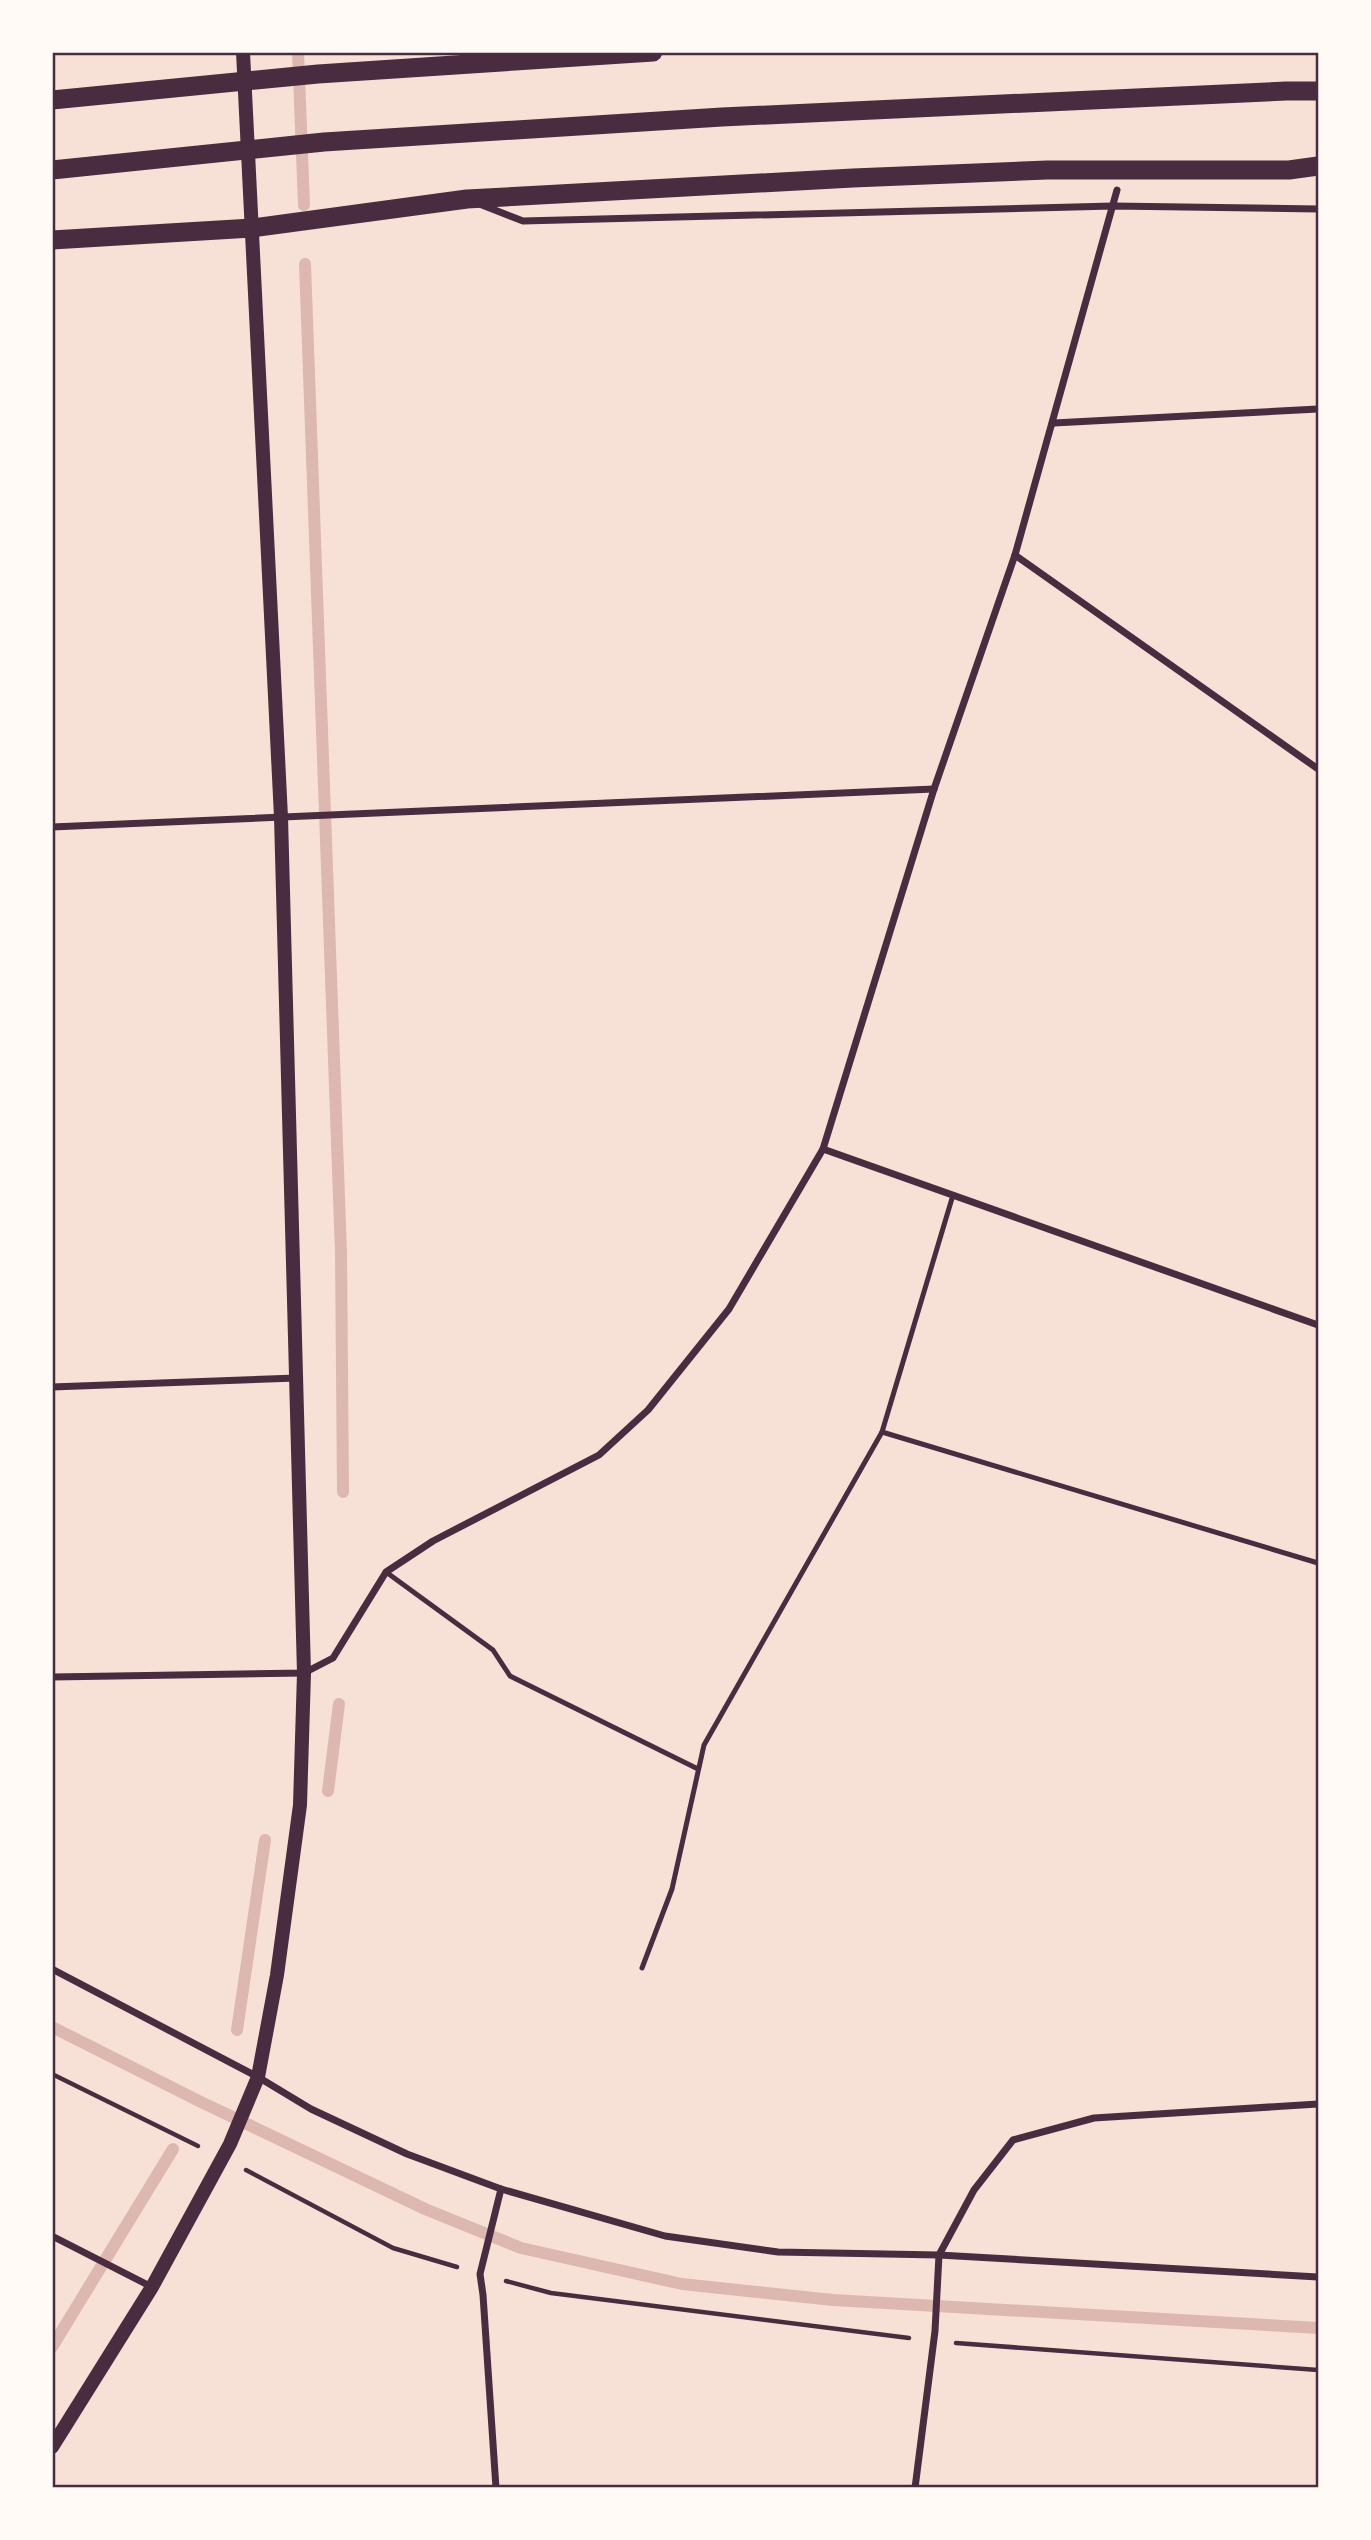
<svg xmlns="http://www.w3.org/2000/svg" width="1371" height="2540" viewBox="0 0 1371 2540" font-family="'PT Sans Narrow',sans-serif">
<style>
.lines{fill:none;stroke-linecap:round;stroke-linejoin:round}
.stream{stroke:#dcb8b0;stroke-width:12}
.path{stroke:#4a2c40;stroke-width:4.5}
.service{stroke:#4a2c40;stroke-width:5}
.minor{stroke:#4a2c40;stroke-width:7}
.secondary{stroke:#4a2c40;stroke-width:14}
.trunk{stroke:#4a2c40;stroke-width:19}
.neatline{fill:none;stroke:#4a2c40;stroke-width:2.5}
</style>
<rect width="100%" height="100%" fill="#f7e1d7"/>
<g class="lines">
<g class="stream">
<polyline points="298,52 304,205"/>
<polyline points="305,264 341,1252 343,1492"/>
<polyline points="328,1791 339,1704"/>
<polyline points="52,2027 201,2102 425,2209 521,2248 682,2284 833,2300 1318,2328"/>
<polyline points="237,2030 265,1840"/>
<polyline points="52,2347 173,2149"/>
</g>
<g class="path">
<polyline points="52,2074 198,2146"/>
<polyline points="246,2170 393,2248 457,2267"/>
<polyline points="506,2281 551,2293 909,2338"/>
<polyline points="956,2343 1318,2370"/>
</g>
<g class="service">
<polyline points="882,1432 1318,1563"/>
<polyline points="386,1572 493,1650 510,1676 698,1769"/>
<polyline points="642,1968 672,1889 704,1745 882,1432 953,1195"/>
</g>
<g class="minor">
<polyline points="482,205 523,221 1113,206 1318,209"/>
<polyline points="1054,423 1318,409"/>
<polyline points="1015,555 1318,769"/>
<polyline points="52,827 934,789"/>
<polyline points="823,1149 1318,1325"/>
<polyline points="52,1387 297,1378"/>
<polyline points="52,1677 304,1673 333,1658 386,1572 433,1541 599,1455 648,1410 729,1309 823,1149 934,789 1015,555 1117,190"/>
<polyline points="52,1969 258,2077 311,2109 407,2154 501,2189 665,2236 778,2252 939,2255 1318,2277"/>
<polyline points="52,2236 152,2287"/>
<polyline points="496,2488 483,2295 480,2274 501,2189"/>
<polyline points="915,2488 935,2331 939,2255 974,2190 1013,2140 1094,2118 1318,2104"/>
</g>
<polyline class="secondary" points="52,2447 152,2287 230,2144 258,2077 277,1975 300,1805 304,1673 281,817 243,52"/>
<g class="trunk">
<polyline points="52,100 318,74 653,52"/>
<polyline points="52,170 324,142 722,117 1286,91 1318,91"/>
<polyline points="52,240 252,228 467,199 853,178 1047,170 1289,170 1318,166"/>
</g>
</g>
<rect width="1371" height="2540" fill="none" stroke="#fffaf5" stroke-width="108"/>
<rect x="54" y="54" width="1263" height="2432" class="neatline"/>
</svg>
